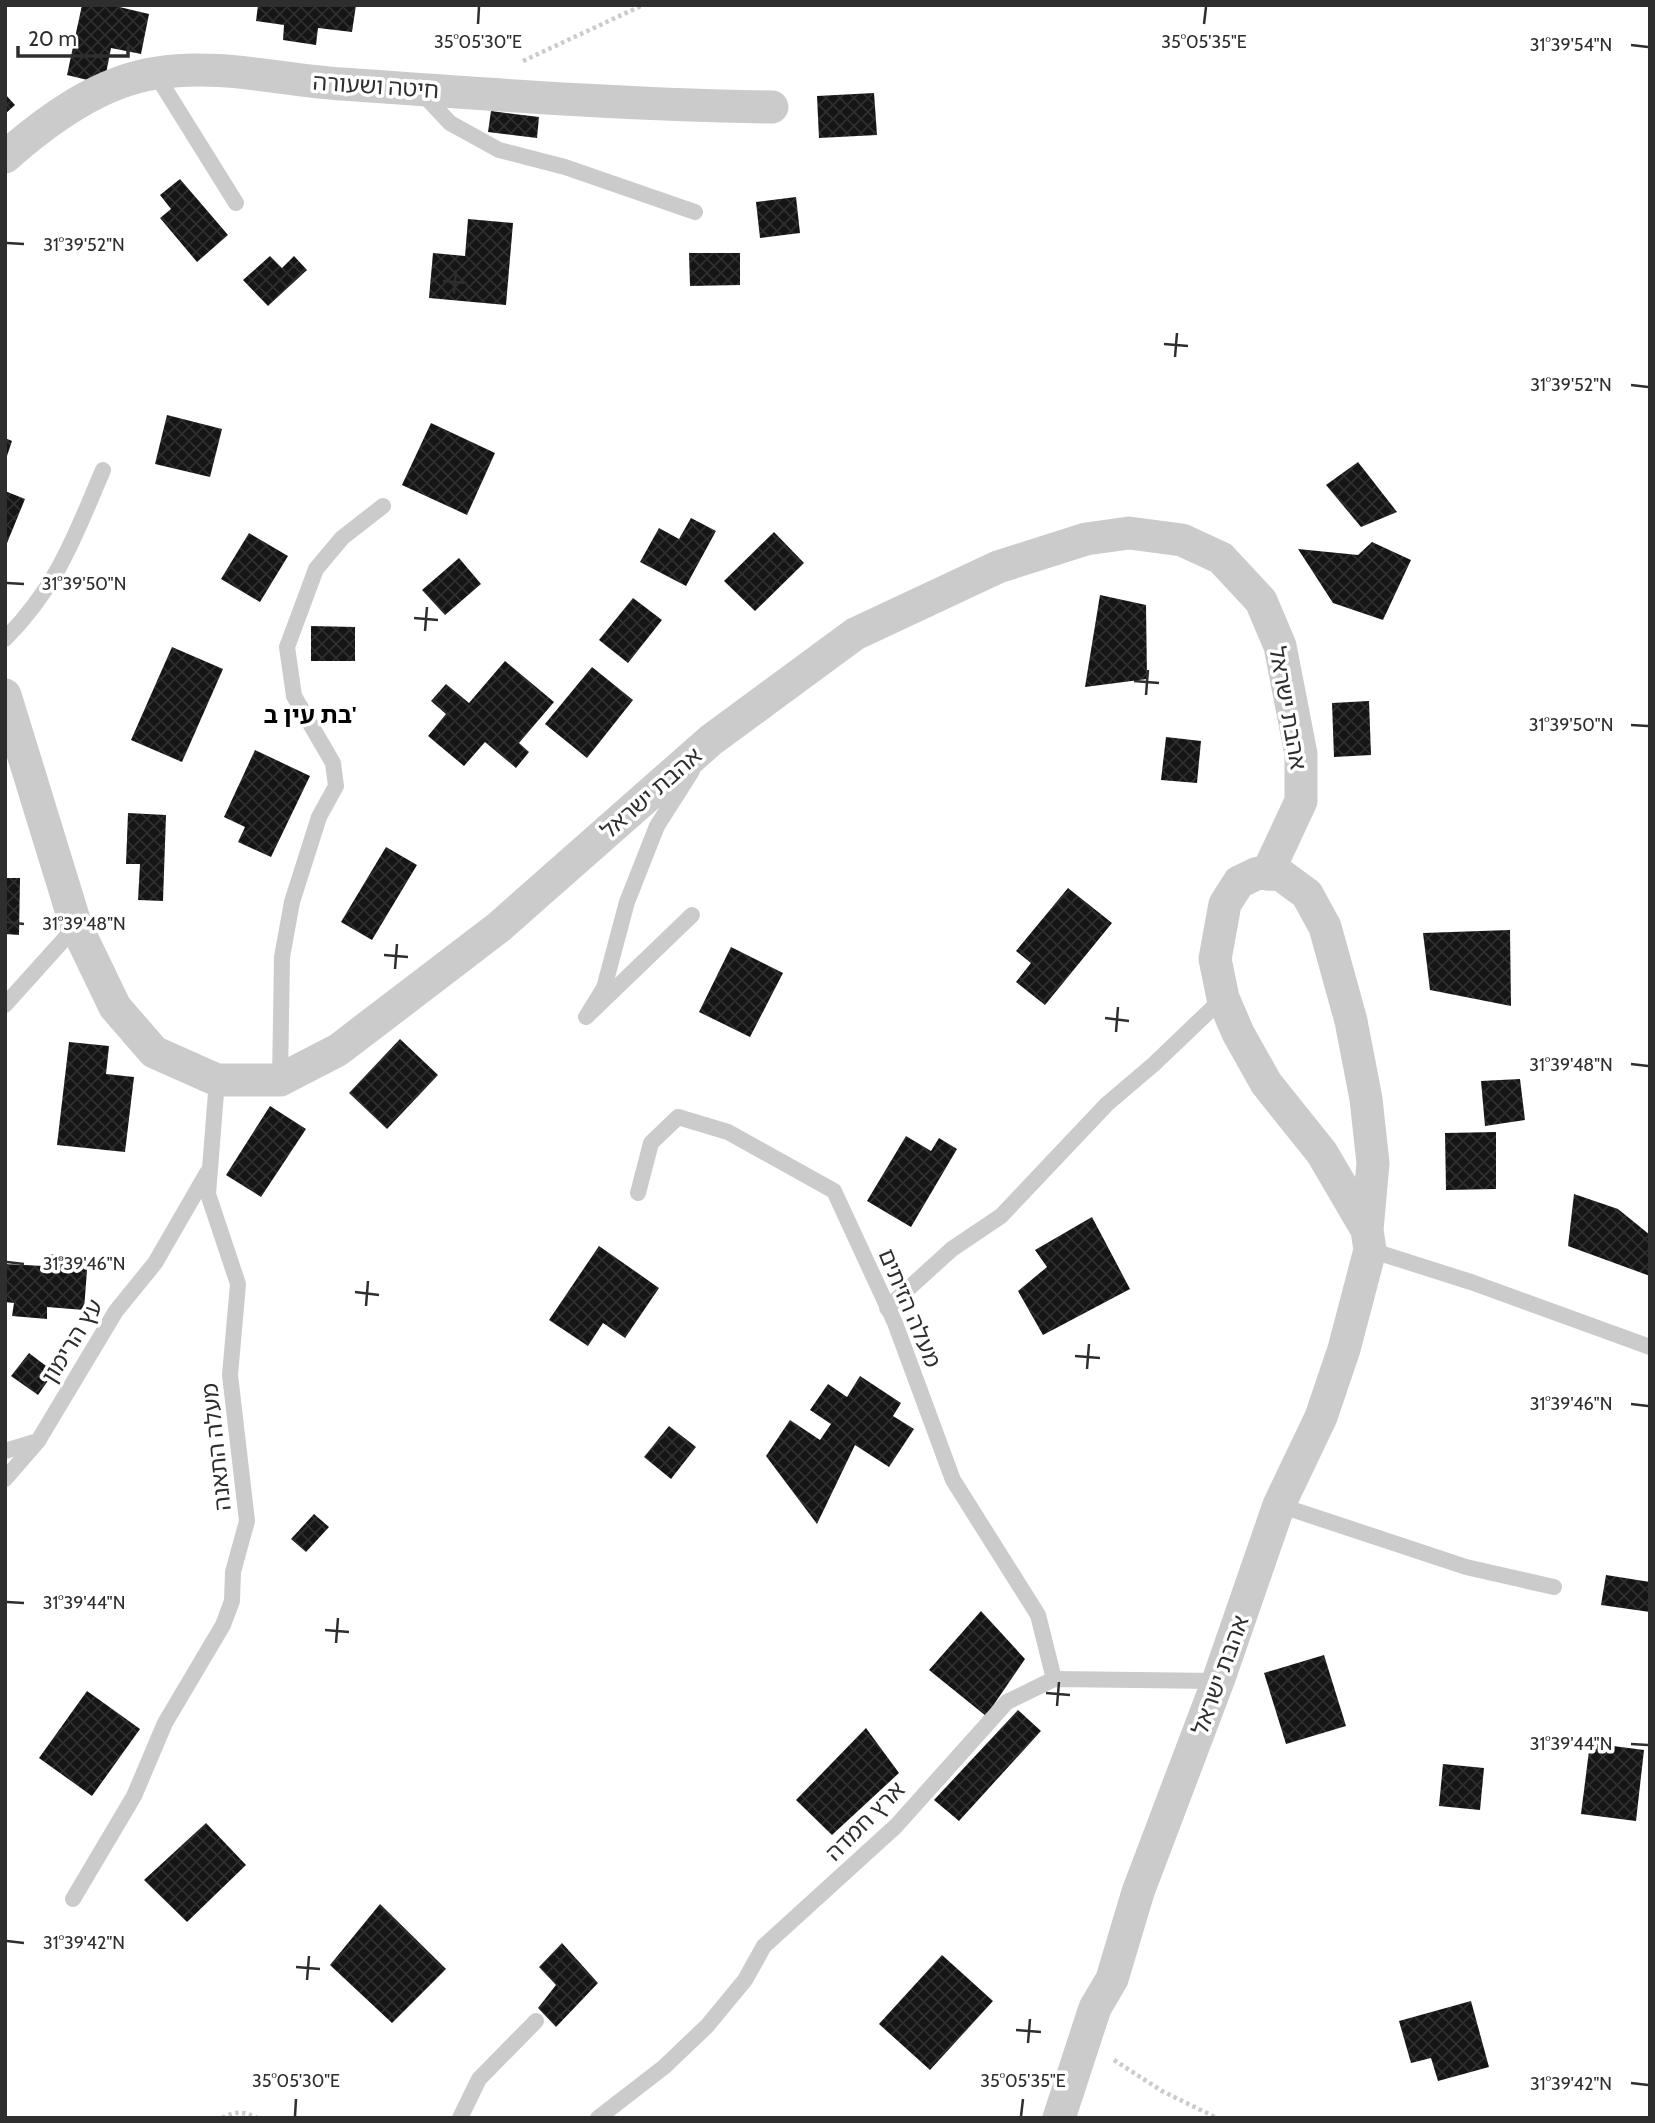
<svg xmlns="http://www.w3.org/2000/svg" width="1655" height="2123" viewBox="0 0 1655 2123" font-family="Cabin,'Noto Sans Hebrew',sans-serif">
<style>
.building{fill:url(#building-cross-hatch)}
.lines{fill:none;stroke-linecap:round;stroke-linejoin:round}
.path{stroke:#cbcbcb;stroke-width:4.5;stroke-dasharray:3.5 3.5;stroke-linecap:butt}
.lane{stroke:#cbcbcb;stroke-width:16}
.street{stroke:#cbcbcb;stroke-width:33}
.ticks{fill:none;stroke:#2e2e2e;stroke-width:2.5}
.labels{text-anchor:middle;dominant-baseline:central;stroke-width:7;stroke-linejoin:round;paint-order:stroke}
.street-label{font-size:23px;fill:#2e2e2e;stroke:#fff}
.neighbourhood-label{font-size:24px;font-weight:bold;fill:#000;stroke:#fff}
.ticks-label{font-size:18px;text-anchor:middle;fill:#2e2e2e;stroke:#fff;stroke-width:7;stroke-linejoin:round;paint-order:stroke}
</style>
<defs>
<pattern id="building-cross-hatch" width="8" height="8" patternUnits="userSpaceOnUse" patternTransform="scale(1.75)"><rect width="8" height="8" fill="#151515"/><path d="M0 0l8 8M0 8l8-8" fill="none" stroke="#2f2f2f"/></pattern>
</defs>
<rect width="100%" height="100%" fill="#fff"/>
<g class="building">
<polygon points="82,5 111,5 149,14 141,54 111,48 104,84 67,75"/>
<polygon points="258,5 356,5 352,32 318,28 316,45 283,40 284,25 256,21"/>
<polygon points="874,93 877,135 819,138 817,96"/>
<polygon points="5,94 15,105 5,114"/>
<polygon points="491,111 539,117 537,138 488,132"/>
<polygon points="180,179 228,235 197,262 160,218 171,209 160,195"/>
<polygon points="796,197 800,233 760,238 756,202"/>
<polygon points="468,219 513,223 506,305 429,298 433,253 465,256"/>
<polygon points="689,253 740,253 740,285 690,286"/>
<polygon points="270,256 282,268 294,256 307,270 268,306 243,280"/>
<polygon points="167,415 222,429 210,477 155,464"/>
<polygon points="431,423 495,453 467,515 402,485"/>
<polygon points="5,438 12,441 6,459 5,459"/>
<polygon points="1358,462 1397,512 1361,527 1326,485"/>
<polygon points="5,491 25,499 5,548"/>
<polygon points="691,518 716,531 686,586 640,562 659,528 679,539"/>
<polygon points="774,532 804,563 755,611 724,581"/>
<polygon points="249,533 288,556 260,602 221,579"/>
<polygon points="1372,542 1411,560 1383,620 1333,603 1298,549 1358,555"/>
<polygon points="459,558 481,584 445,615 422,590"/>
<polygon points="1100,595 1146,605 1147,679 1085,687"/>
<polygon points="633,598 662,620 628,663 599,640"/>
<polygon points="311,626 355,627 355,661 311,661"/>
<polygon points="172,647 223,669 182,762 131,740"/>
<polygon points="505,661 554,702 519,743 529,752 516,768 485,742 464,766 428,736 446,714 431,701 446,684 469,703"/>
<polygon points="592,667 633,700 587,758 545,724"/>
<polygon points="1369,701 1371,755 1334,757 1332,703"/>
<polygon points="1166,737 1201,741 1197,783 1161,780"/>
<polygon points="255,750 310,776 271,857 238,842 245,827 224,817"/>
<polygon points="128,813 166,815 163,901 138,900 140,864 126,864"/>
<polygon points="386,847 417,865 372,940 341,922"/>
<polygon points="5,878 20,878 19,935 5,934"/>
<polygon points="1068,888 1112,923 1045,1005 1016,982 1031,963 1016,951"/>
<polygon points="1510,930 1511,1006 1430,990 1423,933"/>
<polygon points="731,947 783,973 750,1037 699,1012"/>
<polygon points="400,1039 438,1075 387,1129 349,1093"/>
<polygon points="69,1042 109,1046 106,1074 134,1077 125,1152 57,1145"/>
<polygon points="1520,1079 1525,1120 1485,1126 1481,1081"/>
<polygon points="270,1106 306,1129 261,1197 226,1175"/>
<polygon points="1496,1132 1496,1189 1446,1190 1445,1133"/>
<polygon points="906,1136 931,1151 939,1138 957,1149 911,1227 867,1201"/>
<polygon points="1574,1194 1618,1209 1650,1235 1650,1276 1568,1246"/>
<polygon points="1092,1217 1130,1289 1043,1335 1018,1291 1047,1267 1035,1250"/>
<polygon points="599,1246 659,1288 625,1338 603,1323 588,1346 549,1320"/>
<polygon points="45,1254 88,1257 84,1310 47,1307 47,1319 12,1316 14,1303 5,1302 5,1264 44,1266"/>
<polygon points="29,1353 54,1372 38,1395 11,1376"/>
<polygon points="860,1376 901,1403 893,1416 914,1429 889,1467 855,1445 817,1524 766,1456 790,1420 820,1440 831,1424 810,1410 828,1384 847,1397"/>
<polygon points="669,1426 696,1447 671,1479 644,1457"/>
<polygon points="314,1514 329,1527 306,1552 291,1539"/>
<polygon points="1606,1575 1650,1582 1650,1612 1601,1605"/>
<polygon points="981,1611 1025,1659 986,1716 929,1670"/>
<polygon points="1324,1655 1346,1726 1286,1744 1264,1673"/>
<polygon points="87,1691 140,1729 92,1796 39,1758"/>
<polygon points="1018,1710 1041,1731 959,1821 934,1800"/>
<polygon points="866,1728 899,1773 832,1835 796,1800"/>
<polygon points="1590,1743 1644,1750 1636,1821 1581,1814"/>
<polygon points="1443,1764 1484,1768 1480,1810 1439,1806"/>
<polygon points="206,1823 246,1865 187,1922 144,1880"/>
<polygon points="380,1904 446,1969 392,2023 330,1965"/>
<polygon points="562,1943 598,1983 556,2027 538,2008 556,1985 539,1967"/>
<polygon points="942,1955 993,2001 930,2070 879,2024"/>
<polygon points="1471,2001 1489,2067 1438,2081 1431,2058 1411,2063 1399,2021"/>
</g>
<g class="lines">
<g class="path">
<polyline points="523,61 643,5"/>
<polyline points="1114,2060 1162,2091 1217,2118"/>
<path d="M222,2118c13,-7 21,-7 35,0"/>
</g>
<g class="lane">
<polyline points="155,73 236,203"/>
<polyline points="420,91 450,123 499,150 565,167 695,212"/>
<path d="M5,639c53,-54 69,-101 98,-169"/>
<polyline points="692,771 657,826 627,902 604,988 586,1017 692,915"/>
<polyline points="5,1005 76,926"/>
<polyline points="280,1080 282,957 292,902 319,817 336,786 333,763 294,696 287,647 316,569 342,538 383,506"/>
<polyline points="638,1193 651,1143 678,1117 728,1132 834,1191 895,1323 953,1480 1038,1615 1054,1679"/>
<polyline points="1370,1250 1471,1282 1650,1347"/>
<polyline points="887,1308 952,1249 1001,1216 1107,1104 1154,1064 1223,998"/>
<polyline points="5,1451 38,1441 116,1311 155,1263 207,1173"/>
<polyline points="5,1479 38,1441"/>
<polyline points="1279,1505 1466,1567 1554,1587"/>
<polyline points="73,1899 134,1796 165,1723 223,1625 232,1601 233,1572 247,1521 230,1375 238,1284 208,1194 217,1080"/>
<polyline points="460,2118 479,2079 536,2021"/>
<polyline points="598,2118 664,2067 707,2026 745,1980 764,1946 896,1826 1007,1702 1054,1679 1218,1681"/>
</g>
<g class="street">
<path d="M5,157c42,-37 95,-76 152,-84 62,-10 123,7 185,11 143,10 286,21 430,23"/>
<polyline points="5,695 76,926 115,1007 154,1052 217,1080 280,1080 338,1050 499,927 711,740 855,634 998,567 1086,539 1129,533 1182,540 1221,558 1261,601 1280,646 1301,754 1301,801 1267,874"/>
<polyline points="1059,2118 1095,2008 1112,1979 1138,1892 1218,1681 1279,1505 1321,1417 1344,1349 1370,1250 1367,1230 1373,1163 1366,1099 1351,1021 1325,927 1307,894 1281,875 1258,873 1239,882 1225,904 1215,959 1223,998 1238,1033 1266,1083 1322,1153 1367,1230"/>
</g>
</g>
<path class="ticks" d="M478,24l1,-17M1204,24l2,-17M1631,45l17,2M7,243l17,1M443,281l24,2M454,294l2,-24M1164,344l24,2M1175,357l2,-24M1631,385l17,2M7,583l17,1M414,618l24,2M425,631l2,-24M1134,681l25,2M1146,695l2,-25M1631,725l17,1M7,922l17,2M384,955l24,2M395,969l2,-25M1105,1018l24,3M1116,1032l2,-25M1631,1064l17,2M7,1262l17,2M355,1292l24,3M366,1306l2,-25M1075,1356l25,2M1087,1369l2,-25M1631,1404l17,2M7,1602l17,1M325,1630l24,2M336,1643l2,-25M1046,1693l24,2M1057,1706l2,-24M1631,1744l17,1M7,1941l17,2M296,1967l24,2M307,1980l2,-24M1016,2030l25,2M1028,2043l2,-24M1631,2083l17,2M295,2116l1,-17M1021,2116l2,-17"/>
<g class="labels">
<g class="street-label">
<text transform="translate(376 86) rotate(4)">חיטה ושעורה</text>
<text transform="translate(1288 708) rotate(80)">אהבת ישראל</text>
<text transform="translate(651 793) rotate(-41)">אהבת ישראל</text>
<text transform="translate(910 1308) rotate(67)">מעלה הזיתים</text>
<text transform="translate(72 1341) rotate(-58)">עץ הרימון</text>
<text transform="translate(216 1447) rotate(-96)">מעלה התאנה</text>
<text transform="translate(1220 1675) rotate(-70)">אהבת ישראל</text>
<text transform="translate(865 1821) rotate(-45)">ארץ חמדה</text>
</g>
<g class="neighbourhood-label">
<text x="310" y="714">בת עין ב'</text>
</g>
</g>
<g class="ticks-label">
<text x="478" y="48">35°05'30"E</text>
<text x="1204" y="48">35°05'35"E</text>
<text x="1571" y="51">31°39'54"N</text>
<text x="84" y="251">31°39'52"N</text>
<text x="1571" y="391">31°39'52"N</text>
<text x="84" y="590">31°39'50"N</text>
<text x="1571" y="731">31°39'50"N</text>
<text x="84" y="930">31°39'48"N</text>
<text x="1571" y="1071">31°39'48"N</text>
<text x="84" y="1270">31°39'46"N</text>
<text x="1571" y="1410">31°39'46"N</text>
<text x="84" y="1609">31°39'44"N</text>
<text x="1571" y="1750">31°39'44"N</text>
<text x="84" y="1949">31°39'42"N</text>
<text x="296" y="2087">35°05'30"E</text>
<text x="1023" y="2087">35°05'35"E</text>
<text x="1571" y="2090">31°39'42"N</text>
</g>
<rect width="1655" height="2123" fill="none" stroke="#2e2e2e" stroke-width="14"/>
<path d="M18 46v10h110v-10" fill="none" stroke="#2e2e2e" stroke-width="3.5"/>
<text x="28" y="46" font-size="21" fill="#2e2e2e" stroke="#ffffff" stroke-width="5" paint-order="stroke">20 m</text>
</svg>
